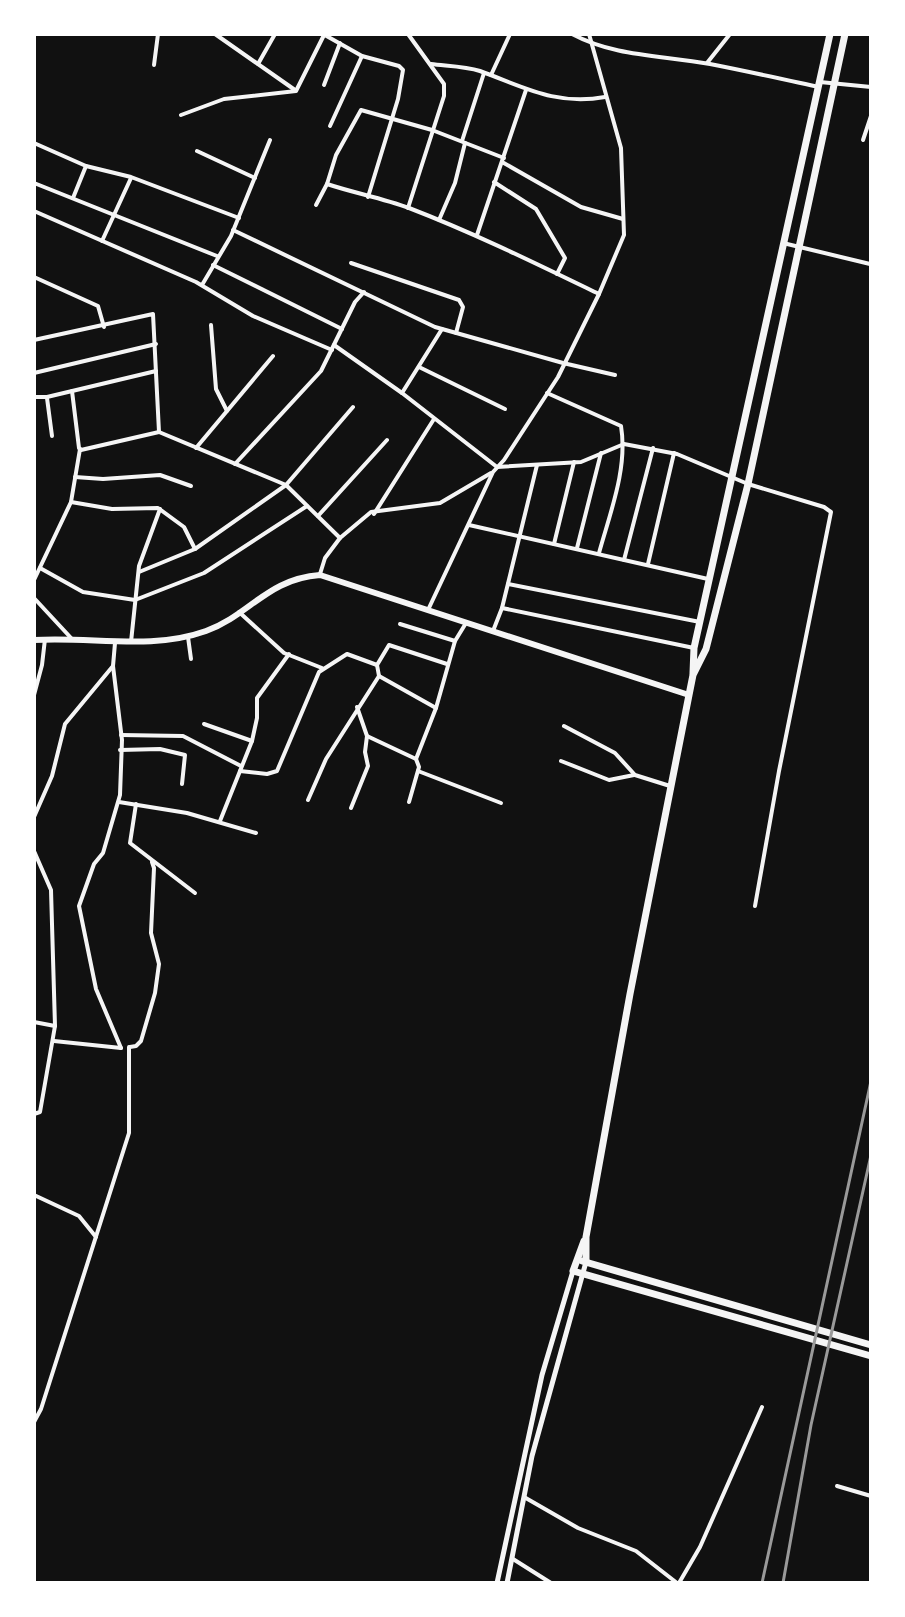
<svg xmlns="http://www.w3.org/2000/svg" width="905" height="1617" viewBox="0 0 905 1617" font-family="'PT Serif',serif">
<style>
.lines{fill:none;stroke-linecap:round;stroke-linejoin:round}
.minor{stroke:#f5f5f5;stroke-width:4}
.tertiary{stroke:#f5f5f5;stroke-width:5}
.secondary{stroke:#f5f5f5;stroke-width:6}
.primary{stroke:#f5f5f5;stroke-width:7}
.rail{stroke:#9a9a9a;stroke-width:3}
</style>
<rect width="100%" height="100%" fill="#111"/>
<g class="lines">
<g class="minor">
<polyline points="215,34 295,90"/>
<polyline points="323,34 362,56 399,66 403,70 398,99 368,197"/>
<polyline points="408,34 444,84 444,96 408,208"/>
<path d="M572,34c43,23 90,21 138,30 36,7 72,15 109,23"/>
<polyline points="707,63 730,34"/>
<polyline points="258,64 275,34"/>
<path d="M431,64c16,2 34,2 49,7 44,16 76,35 125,26"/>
<polyline points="154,65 158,34"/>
<polyline points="491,75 510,34"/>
<polyline points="820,82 871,87"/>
<polyline points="324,85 340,43"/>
<polyline points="181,115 224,99 296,91 324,35"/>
<polyline points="330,126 362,56"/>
<polyline points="863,140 871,116"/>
<polyline points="462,141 484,73"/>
<polyline points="34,143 86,166 131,177 239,218"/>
<polyline points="197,151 255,178"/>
<polyline points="502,162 581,207 623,219"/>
<polyline points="494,182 536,209 565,258 557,274"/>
<polyline points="34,183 217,256"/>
<path d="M327,184c27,9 55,14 82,24 65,25 128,56 190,86"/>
<polyline points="73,198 86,166"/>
<polyline points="316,205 327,184 336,155 361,110 432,130 504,158"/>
<polyline points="34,211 196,282 253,316 332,350"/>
<polyline points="439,220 455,183 465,143"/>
<polyline points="233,230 435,327 563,363 615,375"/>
<polyline points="477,235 526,90"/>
<polyline points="102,241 131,178"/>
<polyline points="783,243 870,264"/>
<polyline points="351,263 459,300 463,307 456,333"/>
<polyline points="213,265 342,329"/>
<polyline points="34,277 98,306 104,327"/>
<polyline points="202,285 231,236 270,140"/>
<polyline points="211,325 216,389 227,411"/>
<polyline points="34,340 153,314 159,432 286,485 340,538"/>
<polyline points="334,345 402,393 497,467 581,462 624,444 677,454 748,484 824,507 831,512 779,771 755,906"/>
<polyline points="419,367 505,409"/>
<polyline points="34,373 156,344"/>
<polyline points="72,391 79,448 81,450 159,432"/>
<polyline points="402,393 442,329"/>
<path d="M547,393l74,33c7,42 -11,87 -22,127"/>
<polyline points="34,397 47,397 156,371"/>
<polyline points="47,398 52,436"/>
<polyline points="196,448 273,356"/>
<polyline points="235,464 321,371 355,302 364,292"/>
<polyline points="75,477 103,479 160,475 191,486"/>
<polyline points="71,502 112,509 158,508 184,527 195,549"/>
<polyline points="374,514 434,419"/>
<polyline points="318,516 387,440"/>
<polyline points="469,525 708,579"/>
<polyline points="554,544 574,462"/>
<polyline points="577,548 601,453"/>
<polyline points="624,560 653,448"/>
<polyline points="648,564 674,453"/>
<polyline points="40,568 83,592 135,600 204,573 307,506"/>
<polyline points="139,572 195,549 286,485 353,407"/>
<polyline points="320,574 325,558 340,538 371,512 440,503 491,473"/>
<polyline points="34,580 71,502 80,449"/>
<polyline points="508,584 700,622"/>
<polyline points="34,598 72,639"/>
<polyline points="502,608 694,648"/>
<polyline points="428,610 493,472 504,460 558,377 599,294 624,235 621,148 589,34"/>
<polyline points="239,612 284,653 322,668"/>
<polyline points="400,624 455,641"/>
<polyline points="493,631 502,608 537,465"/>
<polyline points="188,637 191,659"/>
<polyline points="131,642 139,566 160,509"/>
<polyline points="377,665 389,645 447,664"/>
<polyline points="113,666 122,740 120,795 103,853 94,864 79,906 96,989 121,1048"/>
<polyline points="34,695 42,665 45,639"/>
<polyline points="204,724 252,741"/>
<polyline points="564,726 615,753 635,775 670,786"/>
<polyline points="121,735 183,736 241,766"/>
<polyline points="367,736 416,759 419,767 409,802"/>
<polyline points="120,750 160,749 185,755 182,784"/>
<polyline points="416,759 436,708 455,641 466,623"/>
<polyline points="561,761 609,780 634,775"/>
<polyline points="240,771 267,774 277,771 319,672 347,654 377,665 379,676 436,708"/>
<polyline points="418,771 501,803"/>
<polyline points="308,800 326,759 379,676"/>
<polyline points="119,802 187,813 256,833"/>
<polyline points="136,804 130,843 195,893"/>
<polyline points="351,808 368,766 365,752 367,736 357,707"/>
<polyline points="34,817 52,776 65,724 113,666 115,643"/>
<polyline points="220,821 252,741 257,718 257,698 289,654"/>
<polyline points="34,851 51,890 55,1026 40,1112 34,1114"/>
<polyline points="34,1022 55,1026"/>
<polyline points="54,1041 121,1048"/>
<polyline points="130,1047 136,1046 141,1041 155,993 159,964 151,933 154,868 152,862"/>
<polyline points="34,1195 79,1216 96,1237"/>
<polyline points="34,1422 41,1409 129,1133 129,1047"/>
<polyline points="837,1486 871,1496"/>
<polyline points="524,1497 578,1528 636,1551 677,1583"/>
<polyline points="513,1559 551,1583"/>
<polyline points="679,1583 700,1547 762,1407"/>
</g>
<g class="tertiary">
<polyline points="497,1583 542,1375 573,1271"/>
<polyline points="507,1583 532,1456 586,1262"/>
</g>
<path class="secondary" d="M34,640c57,-4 116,11 172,-9 44,-16 61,-52 114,-56l369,120"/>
<g class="primary">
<polyline points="693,673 694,648 830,34"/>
<polyline points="584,1241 573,1271 871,1356"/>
<polyline points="582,1261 871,1345"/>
<polyline points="586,1262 586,1237 630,994 689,695 693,675 706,649 748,484 845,34"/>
</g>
<g class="rail">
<polyline points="762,1583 871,1081"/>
<polyline points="783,1583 811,1425 871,1155"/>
</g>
</g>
<rect width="905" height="1617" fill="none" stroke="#ffffff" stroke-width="72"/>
</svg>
